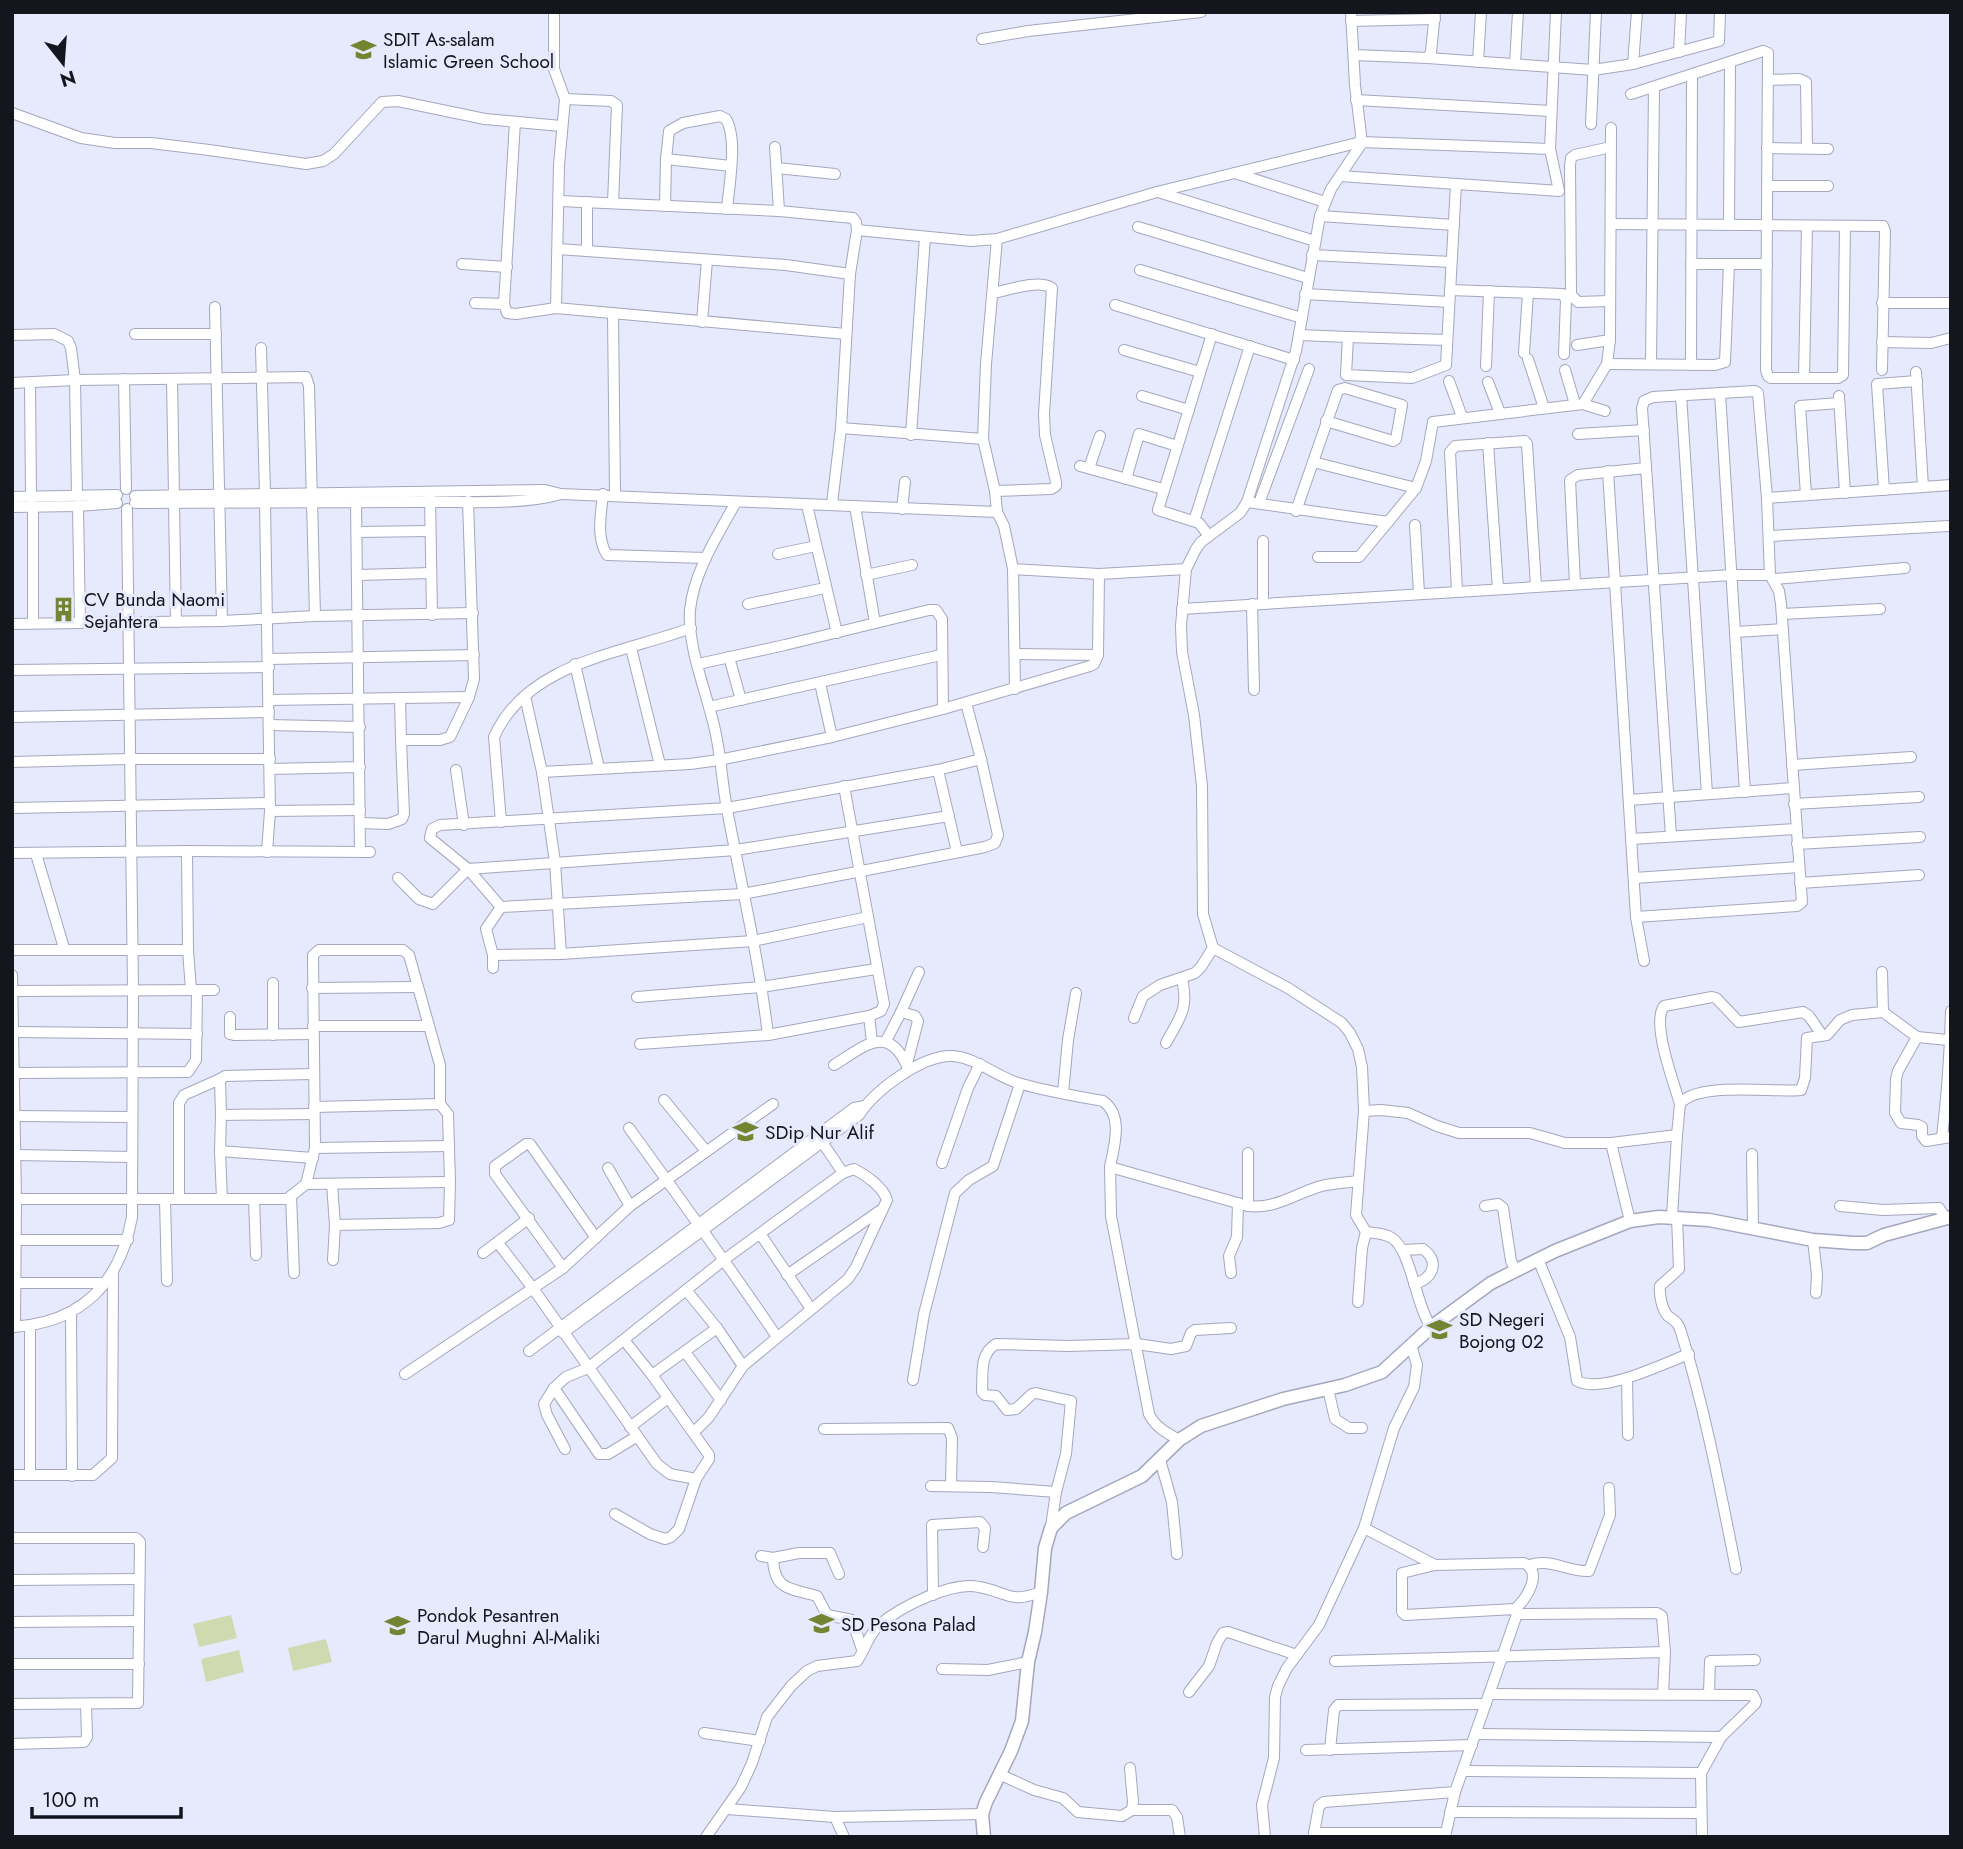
<svg xmlns="http://www.w3.org/2000/svg" width="1963" height="1849" viewBox="0 0 1963 1849" font-family="Jost,sans-serif">
<style>
.green{fill:#cfdab0}
.lines{fill:none;stroke-linecap:round;stroke-linejoin:round}
.minor-casing{stroke:#a4a7bd;stroke-width:12}
.tertiary-casing{stroke:#a4a7bd;stroke-width:15}
.minor{stroke:#fff;stroke-width:10}
.tertiary{stroke:#fff;stroke-width:12}
.labels{text-anchor:middle;dominant-baseline:central;stroke-width:6;stroke-linejoin:round;paint-order:stroke}
.poi-label{font-size:19px;fill:#14151d;stroke:#e7eafd;text-anchor:start}
</style>
<rect width="100%" height="100%" fill="#e7eafd"/>
<g class="green">
<polygon points="231,1615 237,1638 199,1647 193,1624"/>
<polygon points="326,1639 332,1662 293,1671 288,1648"/>
<polygon points="239,1650 244,1672 206,1682 201,1659"/>
</g>
<g class="lines">
<defs>
<g id="minor">
<polyline points="554,12 554,69 565,99 559,165 556,308"/>
<path d="M1351,12l4,73 6,49 -1,12 -29,43 -11,27 -24,135 -49,151 -7,11 -39,29 -5,7 -10,20 -5,57 1,26 12,63 8,71 1,128 10,34 75,40 54,35 8,10 8,16 4,18 2,44 -8,104 10,17c9,1 18,1 26,6 19,12 24,68 39,89"/>
<polyline points="1351,21 1435,19"/>
<polyline points="982,39 1028,31 1201,12"/>
<polyline points="1679,52 1681,12"/>
<polyline points="1354,55 1428,58 1431,52 1435,12"/>
<polyline points="1428,58 1593,70 1633,64 1719,41 1720,12"/>
<polyline points="1478,62 1481,12"/>
<polyline points="1515,64 1518,12"/>
<polyline points="1633,64 1637,12"/>
<polyline points="1768,80 1799,79 1806,82 1807,148"/>
<polyline points="1631,94 1763,51 1768,53 1766,370 1768,376 1771,378 1838,378 1843,375 1845,226"/>
<polyline points="565,99 611,101 617,105 613,203"/>
<polyline points="1356,100 1551,111"/>
<polyline points="12,113 81,138 115,143 151,143 209,150 306,164 323,161 334,154 382,102 398,101 485,119 561,126"/>
<polyline points="515,122 504,304 507,313 516,314 556,308 846,334"/>
<polyline points="1591,124 1596,12"/>
<polyline points="775,147 779,211"/>
<polyline points="1767,148 1828,149"/>
<polyline points="666,159 731,166"/>
<polyline points="777,168 835,174"/>
<polyline points="1235,173 1325,202"/>
<polyline points="1340,176 1559,191 1550,149 1556,12"/>
<polyline points="1767,186 1828,186"/>
<polyline points="1158,192 1315,241"/>
<polyline points="560,201 779,211 853,218 856,222 857,230 850,274 841,428 832,504"/>
<path d="M665,206l1,-47 3,-28 14,-8 37,-7 6,3c12,20 3,67 1,90"/>
<polyline points="1320,216 1454,225"/>
<polyline points="1611,224 1883,226 1885,231 1882,370"/>
<polyline points="1729,225 1730,63"/>
<polyline points="1138,227 1308,278"/>
<polyline points="857,230 971,241 997,239 1157,192 1361,142 1550,149"/>
<polyline points="997,239 986,364 983,439 995,491 997,512 1004,526 1013,569 1015,689"/>
<polyline points="558,249 786,265 850,274"/>
<polyline points="587,250 587,202"/>
<polyline points="1312,255 1451,262"/>
<polyline points="462,264 507,267"/>
<polyline points="1691,264 1767,264"/>
<polyline points="1140,270 1302,318"/>
<polyline points="1450,290 1563,294 1566,300 1564,354"/>
<path d="M993,293c16,-3 45,-14 59,-5l-8,126 1,21 11,47v4l-5,3 -56,2"/>
<polyline points="1305,294 1449,302"/>
<polyline points="1610,301 1578,302 1571,295 1570,165 1571,158 1575,155 1611,147"/>
<polyline points="475,303 504,304"/>
<polyline points="1882,303 1951,303"/>
<polyline points="1115,305 1294,360"/>
<polyline points="215,307 222,621"/>
<polyline points="613,314 615,494"/>
<polyline points="702,322 707,260"/>
<polyline points="135,334 216,334"/>
<polyline points="12,335 54,334 68,341 71,348 75,380 77,496"/>
<polyline points="1299,335 1348,337 1346,375 1412,378 1446,365 1456,184"/>
<polyline points="1348,337 1447,340"/>
<polyline points="1882,342 1931,343 1951,338"/>
<polyline points="1577,345 1610,340"/>
<polyline points="261,348 265,493"/>
<polyline points="1124,350 1200,372"/>
<polyline points="1524,353 1528,293"/>
<polyline points="1528,359 1544,408"/>
<polyline points="1607,364 1715,365 1725,362 1729,264"/>
<polyline points="1651,364 1654,87"/>
<polyline points="1691,365 1692,75"/>
<polyline points="1486,366 1489,291"/>
<polyline points="1565,370 1575,404"/>
<polyline points="1916,372 1923,487"/>
<polyline points="1804,378 1807,226"/>
<polyline points="124,379 126,489"/>
<polyline points="172,379 174,495"/>
<polyline points="1449,381 1462,417"/>
<polyline points="1488,382 1500,413"/>
<polyline points="12,383 75,380 306,377 309,386 315,616"/>
<polyline points="30,383 31,497"/>
<polyline points="1720,393 1745,792"/>
<polyline points="1681,395 1707,794"/>
<polyline points="1142,396 1189,410"/>
<polyline points="1839,396 1845,493"/>
<polyline points="1583,404 1605,411"/>
<polyline points="841,428 983,439"/>
<polyline points="1578,434 1644,430"/>
<polyline points="911,435 925,237"/>
<polyline points="1488,443 1498,589"/>
<polyline points="1313,462 1416,488"/>
<polyline points="1080,466 1163,489"/>
<polyline points="1089,468 1100,436"/>
<polyline points="1608,471 1636,917 1644,961"/>
<polyline points="1126,479 1139,434 1177,446"/>
<polyline points="1884,490 1877,384 1917,381"/>
<path d="M603,494c-2,20 -7,44 4,61l99,3"/>
<polyline points="1806,495 1800,406 1839,403"/>
<polyline points="135,496 545,490 561,494 997,512"/>
<polyline points="430,496 432,615"/>
<polyline points="12,497 117,495"/>
<polyline points="1767,498 1951,485"/>
<polyline points="356,499 360,852"/>
<path d="M736,502c-18,33 -42,69 -46,108 -3,37 17,83 25,120 6,26 7,53 12,79 14,75 32,150 41,226"/>
<polyline points="1247,502 1388,522 1416,488 1426,461 1433,422 1583,404 1607,364 1610,340 1611,128"/>
<path d="M135,503c94,0 188,0 283,-1 43,-1 102,4 143,-8"/>
<polyline points="174,503 176,622"/>
<polyline points="265,503 270,811 267,852"/>
<polyline points="1259,503 1309,369"/>
<polyline points="807,505 837,633"/>
<polyline points="78,506 80,623"/>
<polyline points="855,506 875,623"/>
<polyline points="12,507 78,506 117,503"/>
<polyline points="902,509 905,482"/>
<polyline points="1296,511 1338,390 1345,388 1402,405 1396,439 1393,441 1326,421"/>
<polyline points="1194,521 1250,346"/>
<polyline points="1415,525 1419,593"/>
<polyline points="357,532 430,531"/>
<polyline points="1209,536 1199,523 1158,510 1212,334"/>
<polyline points="1770,536 1949,526"/>
<polyline points="1263,541 1263,604"/>
<polyline points="778,554 816,546"/>
<polyline points="1318,557 1359,557 1388,522"/>
<polyline points="1013,569 1099,574 1186,569"/>
<polyline points="358,575 431,573"/>
<polyline points="866,575 912,565"/>
<polyline points="1774,579 1905,568"/>
<polyline points="1575,584 1570,480 1578,475 1646,468"/>
<polyline points="1457,591 1450,452 1455,446 1525,441 1527,444 1536,586"/>
<polyline points="748,604 825,588"/>
<polyline points="1252,604 1254,690"/>
<polyline points="1182,609 1732,575 1770,575 1779,591 1781,604 1802,902 1797,906 1636,917"/>
<polyline points="1782,614 1880,609"/>
<polyline points="33,623 33,506"/>
<polyline points="12,624 222,621 315,616 473,613"/>
<polyline points="1736,632 1783,629"/>
<polyline points="631,648 660,765"/>
<polyline points="1015,654 1098,655"/>
<polyline points="729,657 741,700"/>
<polyline points="269,659 474,655"/>
<polyline points="575,664 599,768"/>
<polyline points="698,664 785,645 929,610 936,610 942,619 943,709"/>
<polyline points="12,670 269,667"/>
<polyline points="820,683 832,737"/>
<polyline points="525,696 542,772 555,862 561,954"/>
<polyline points="400,698 401,740"/>
<polyline points="269,700 469,697"/>
<polyline points="966,703 981,759"/>
<polyline points="709,707 941,655"/>
<polyline points="12,717 269,712"/>
<polyline points="269,725 360,727"/>
<polyline points="12,762 129,759 270,759"/>
<polyline points="1792,765 1911,757"/>
<polyline points="270,769 360,767"/>
<polyline points="456,770 464,825"/>
<polyline points="938,770 957,852"/>
<polyline points="542,772 690,764 719,760 832,737 943,709 1090,666 1094,664 1098,655 1099,574"/>
<polyline points="1629,800 1793,788"/>
<polyline points="1794,804 1919,797"/>
<polyline points="12,808 270,803"/>
<polyline points="270,811 360,810"/>
<path d="M501,822l-7,-85c33,-75 130,-84 197,-109"/>
<polyline points="361,823 388,824 402,819 404,814 401,740 440,740 450,737 469,697 474,679 468,501"/>
<polyline points="1671,836 1642,408 1644,401 1653,397 1755,391 1758,393 1767,498 1770,575"/>
<polyline points="1631,839 1796,829"/>
<polyline points="1797,844 1920,837"/>
<polyline points="187,851 188,950 191,990"/>
<polyline points="12,853 187,851 370,852"/>
<polyline points="36,854 64,948"/>
<polyline points="398,878 419,899 433,904 468,869 736,850 949,816"/>
<polyline points="1634,878 1799,867"/>
<polyline points="1800,883 1919,875"/>
<polyline points="12,950 188,950"/>
<polyline points="493,955 561,954 753,941 868,917"/>
<polyline points="493,968 493,955 486,929 501,907 743,894 985,847 995,843 998,835 981,759 938,770 727,808 440,825 432,829 430,838 468,869 501,907"/>
<polyline points="12,975 16,1199 15,1327"/>
<polyline points="312,988 418,987"/>
<polyline points="13,991 214,990"/>
<polyline points="637,997 761,987 876,969"/>
<polyline points="1883,1012 1917,1037 1948,1040"/>
<polyline points="869,1016 872,1042"/>
<polyline points="230,1017 230,1034 234,1035 313,1034"/>
<polyline points="1134,1018 1143,996 1160,985 1195,973 1201,967 1213,948"/>
<polyline points="313,1026 429,1026"/>
<polyline points="14,1032 197,1034"/>
<polyline points="273,1035 273,983"/>
<polyline points="1917,1037 1898,1071 1896,1079 1895,1113 1901,1123 1918,1125 1922,1127 1922,1136 1926,1141 1951,1137"/>
<polyline points="886,1041 901,1012"/>
<path d="M1166,1043c14,-26 23,-34 16,-64"/>
<polyline points="640,1044 768,1035 869,1016 881,1011 884,1004 844,786"/>
<polyline points="907,1064 918,1021 915,1016 901,1012 919,972"/>
<path d="M834,1065c28,-17 54,-43 73,1"/>
<polyline points="12,1073 188,1072 196,1060 197,990"/>
<polyline points="220,1079 225,1076 313,1074"/>
<polyline points="1063,1093 1068,1040 1076,993"/>
<polyline points="664,1100 706,1151"/>
<path d="M1680,1104c-6,-21 -29,-81 -16,-98l48,-9 4,1 23,24 64,-10 6,4 13,19"/>
<polyline points="314,1107 440,1104"/>
<polyline points="1364,1111 1381,1110 1408,1113 1437,1126 1459,1133 1530,1133 1565,1143 1611,1143 1677,1135 1672,1217"/>
<polyline points="15,1116 132,1117"/>
<path d="M629,1128c50,69 100,138 148,209"/>
<path d="M1677,1135l3,-31c17,-23 93,-11 121,-14l4,-12 2,-40 20,-3 13,-15 12,-5 31,-3 -1,-40"/>
<path d="M1942,1137c5,-42 8,-84 9,-126"/>
<polyline points="820,1139 843,1173"/>
<polyline points="1611,1143 1630,1221"/>
<polyline points="315,1148 449,1146"/>
<polyline points="220,1151 313,1158"/>
<polyline points="1752,1154 1753,1228"/>
<polyline points="16,1155 132,1157"/>
<polyline points="942,1163 968,1088 980,1064"/>
<path d="M1110,1167l1,49 38,198c6,13 18,19 30,26"/>
<polyline points="608,1168 630,1206"/>
<polyline points="306,1184 450,1182"/>
<polyline points="291,1196 294,1273"/>
<polyline points="12,1199 287,1199 306,1184 315,1148 313,955 319,950 403,950 409,955 440,1065 440,1104 448,1114 450,1182 449,1220 439,1223 335,1225 332,1184"/>
<polyline points="165,1199 167,1281"/>
<polyline points="179,1199 179,1103 184,1095 220,1079 221,1115"/>
<polyline points="222,1199 220,1151 221,1115 314,1114"/>
<polyline points="254,1199 256,1255"/>
<polyline points="1248,1206 1248,1153"/>
<polyline points="1485,1206 1498,1204 1503,1208 1511,1261 1515,1269"/>
<polyline points="1840,1206 1883,1210 1939,1208 1944,1216 1940,1220"/>
<path d="M1677,1217l2,52 -19,17c-1,8 2,24 8,30 8,6 10,6 13,16 24,77 39,157 55,237"/>
<polyline points="761,1235 811,1309"/>
<polyline points="16,1240 128,1240"/>
<polyline points="1813,1240 1817,1275 1816,1293"/>
<polyline points="498,1243 532,1287 657,1464 670,1474 696,1479"/>
<path d="M1403,1250l20,-1c18,13 9,30 -9,35"/>
<polyline points="483,1253 529,1218"/>
<path d="M1538,1259l32,78 7,44c26,13 85,-17 112,-27"/>
<polyline points="333,1260 335,1225"/>
<polyline points="563,1268 495,1174 495,1166 526,1144 530,1144 596,1238"/>
<polyline points="1231,1273 1229,1256 1237,1237 1238,1203"/>
<polyline points="787,1275 881,1210"/>
<polyline points="15,1283 105,1283"/>
<polyline points="686,1290 717,1328 743,1366"/>
<polyline points="1358,1302 1362,1248 1366,1232"/>
<polyline points="71,1312 72,1476"/>
<path d="M12,1327c70,-4 108,-44 120,-110l1,-228 -6,-480"/>
<path d="M563,1333l296,-218c15,-24 64,-61 94,-59 24,2 42,20 65,27 27,8 57,13 85,18 21,15 11,45 7,66l138,39c27,3 45,-11 70,-19 13,-4 27,-4 40,-6"/>
<polyline points="529,1351 854,1108 865,1106"/>
<polyline points="685,1352 721,1400"/>
<polyline points="405,1374 563,1268 630,1206 773,1104"/>
<polyline points="652,1375 717,1328"/>
<polyline points="1627,1378 1628,1435"/>
<polyline points="913,1380 924,1314 955,1193 969,1180 993,1166 1020,1084"/>
<polyline points="554,1388 544,1404 547,1415 565,1449"/>
<polyline points="1328,1389 1335,1419 1349,1428 1362,1428"/>
<polyline points="630,1427 668,1398"/>
<polyline points="824,1429 948,1428 952,1438 951,1485"/>
<path d="M636,1437l-28,17h-9l-45,-66 12,-11 22,-9 137,-109 118,-86 11,-4c12,6 29,18 33,31l-31,67 -8,12 -105,87 -34,51 -15,15"/>
<polyline points="1160,1460 1172,1502 1177,1554"/>
<polyline points="12,1475 93,1475 112,1458 113,1274"/>
<polyline points="30,1475 30,1326"/>
<polyline points="931,1486 991,1487 1056,1492"/>
<polyline points="615,1514 650,1534 665,1539 671,1537 679,1529 696,1479 709,1459 709,1455 652,1375 624,1340"/>
<path d="M1051,1527l5,-35 10,-38 5,-53 -35,-8 -4,1 -16,15 -9,1 -11,-14 -11,-1 -3,-3c1,-18 -3,-38 14,-48l72,2 69,-2 34,5 15,-3 5,-13 4,-3 36,-2"/>
<polyline points="1364,1528 1435,1565"/>
<polyline points="12,1538 136,1538 140,1542 138,1703 12,1704"/>
<path d="M761,1556l12,2c1,33 17,30 44,38l10,19 25,5 10,29"/>
<polyline points="773,1558 799,1553 830,1553 839,1574"/>
<path d="M1530,1565c21,-7 38,7 59,6l21,-56 -1,-27"/>
<polyline points="12,1580 139,1579"/>
<polyline points="933,1595 932,1525 980,1522 985,1528 983,1547"/>
<polyline points="1517,1614 1657,1613 1662,1616 1665,1652"/>
<polyline points="12,1622 139,1621"/>
<polyline points="1335,1661 1665,1652 1663,1694"/>
<polyline points="12,1664 139,1664"/>
<polyline points="942,1669 988,1670 1028,1662"/>
<polyline points="1189,1692 1209,1666 1217,1643 1223,1633 1228,1632 1297,1655"/>
<polyline points="1489,1694 1753,1695 1756,1701 1755,1704 1721,1737"/>
<polyline points="1709,1694 1710,1661 1755,1660"/>
<polyline points="704,1733 760,1741"/>
<polyline points="1476,1734 1721,1737 1701,1773 1702,1837"/>
<polyline points="12,1744 84,1742 87,1737 86,1704"/>
<polyline points="1306,1750 1472,1745"/>
<polyline points="1330,1750 1334,1710 1338,1705 1486,1704"/>
<polyline points="1464,1771 1701,1773"/>
<polyline points="999,1774 1034,1790 1063,1798 1078,1812 1122,1816 1132,1810 1133,1802 1130,1768"/>
<polyline points="727,1809 835,1817 844,1837"/>
<polyline points="1132,1810 1172,1810 1177,1817 1180,1837"/>
<polyline points="1450,1812 1701,1813"/>
<polyline points="835,1817 982,1814"/>
<polyline points="1314,1833 1319,1806 1324,1802 1455,1792"/>
<path d="M706,1837l35,-50 11,-24 15,-46 24,-31 16,-15 10,-5 40,-5c8,-11 11,-26 22,-36 21,-18 73,-44 100,-38 29,5 30,17 62,5"/>
<polyline points="1265,1837 1262,1805 1274,1758 1275,1697 1278,1686 1287,1668 1319,1625 1364,1528 1394,1428 1414,1387 1417,1365 1411,1345"/>
<polyline points="1314,1837 1314,1833 1445,1833"/>
<path d="M1445,1837l10,-45 62,-178 -2,-5 -110,6 -3,-3v-39l33,-8 89,-2c20,9 2,37 -9,46"/>
</g>
<polyline id="tertiary" points="984,1837 982,1814 986,1802 1011,1751 1022,1721 1028,1662 1035,1632 1041,1592 1045,1548 1051,1528 1066,1513 1142,1476 1179,1440 1201,1426 1283,1399 1345,1385 1382,1372 1431,1327 1491,1283 1555,1251 1630,1221 1659,1217 1709,1220 1813,1240 1853,1243 1867,1243 1884,1235 1951,1217"/>
</defs>
<use href="#minor" class="minor-casing"/>
<use href="#tertiary" class="tertiary-casing"/>
<use href="#minor" class="minor"/>
<use href="#tertiary" class="tertiary"/>
</g>
<defs>
<symbol id="school-bare" viewBox="-9 -9 18 18"><path d="M0-5L7-2L0 1L-7-2ZM-4 1L0 2.5L4 1V4Q0 6-4 4Z" fill="#748432" stroke="#e7eafd" stroke-width="2.5" paint-order="stroke"/></symbol>
<symbol id="building-bare" viewBox="-9 -9 18 18"><path d="M-4-6H4V6H1V3H-1V6H-4ZM-2.5-4.3h1.7v1.8h-1.7ZM.8-4.3h1.7v1.8H.8ZM-2.5-1h1.7V.8h-1.7ZM.8-1h1.7V.8H.8Z" fill="#748432" stroke="#e7eafd" stroke-width="2.5" paint-order="stroke"/></symbol>
</defs>
<g fill-rule="evenodd">
<use href="#school-bare" x="346" y="32" width="35" height="35"/>
<use href="#building-bare" x="46" y="592" width="35" height="35"/>
<use href="#school-bare" x="728" y="1114" width="35" height="35"/>
<use href="#school-bare" x="1422" y="1312" width="35" height="35"/>
<use href="#school-bare" x="804" y="1606" width="35" height="35"/>
<use href="#school-bare" x="380" y="1608" width="35" height="35"/>
</g>
<g class="labels">
<g class="poi-label">
<text x="383" y="39">SDIT As-salam<tspan x="383" dy="22">Islamic Green School</tspan></text>
<text x="84" y="599">CV Bunda Naomi<tspan x="84" dy="22">Sejahtera</tspan></text>
<text x="765" y="1132">SDip Nur Alif</text>
<text x="1459" y="1319">SD Negeri<tspan x="1459" dy="22">Bojong 02</tspan></text>
<text x="417" y="1615">Pondok Pesantren<tspan x="417" dy="22">Darul Mughni Al-Maliki</tspan></text>
<text x="841" y="1624">SD Pesona Palad</text>
</g>
</g>
<rect width="1963" height="1849" fill="none" stroke="#14151d" stroke-width="28"/>
<g transform="translate(63 63) rotate(163)" stroke="#e7eafd" stroke-width="5" paint-order="stroke">
<path d="M0-5L12 26L0 18L-12 26Z" fill="#14151d"/>
<text y="-10" font-size="19" font-weight="bold" text-anchor="middle" fill="#14151d">N</text>
</g>
<path d="M32 1807v10h149v-10" fill="none" stroke="#14151d" stroke-width="3.5"/>
<text x="42" y="1807" font-size="21" fill="#14151d" stroke="#e7eafd" stroke-width="5" paint-order="stroke">100 m</text>
</svg>
